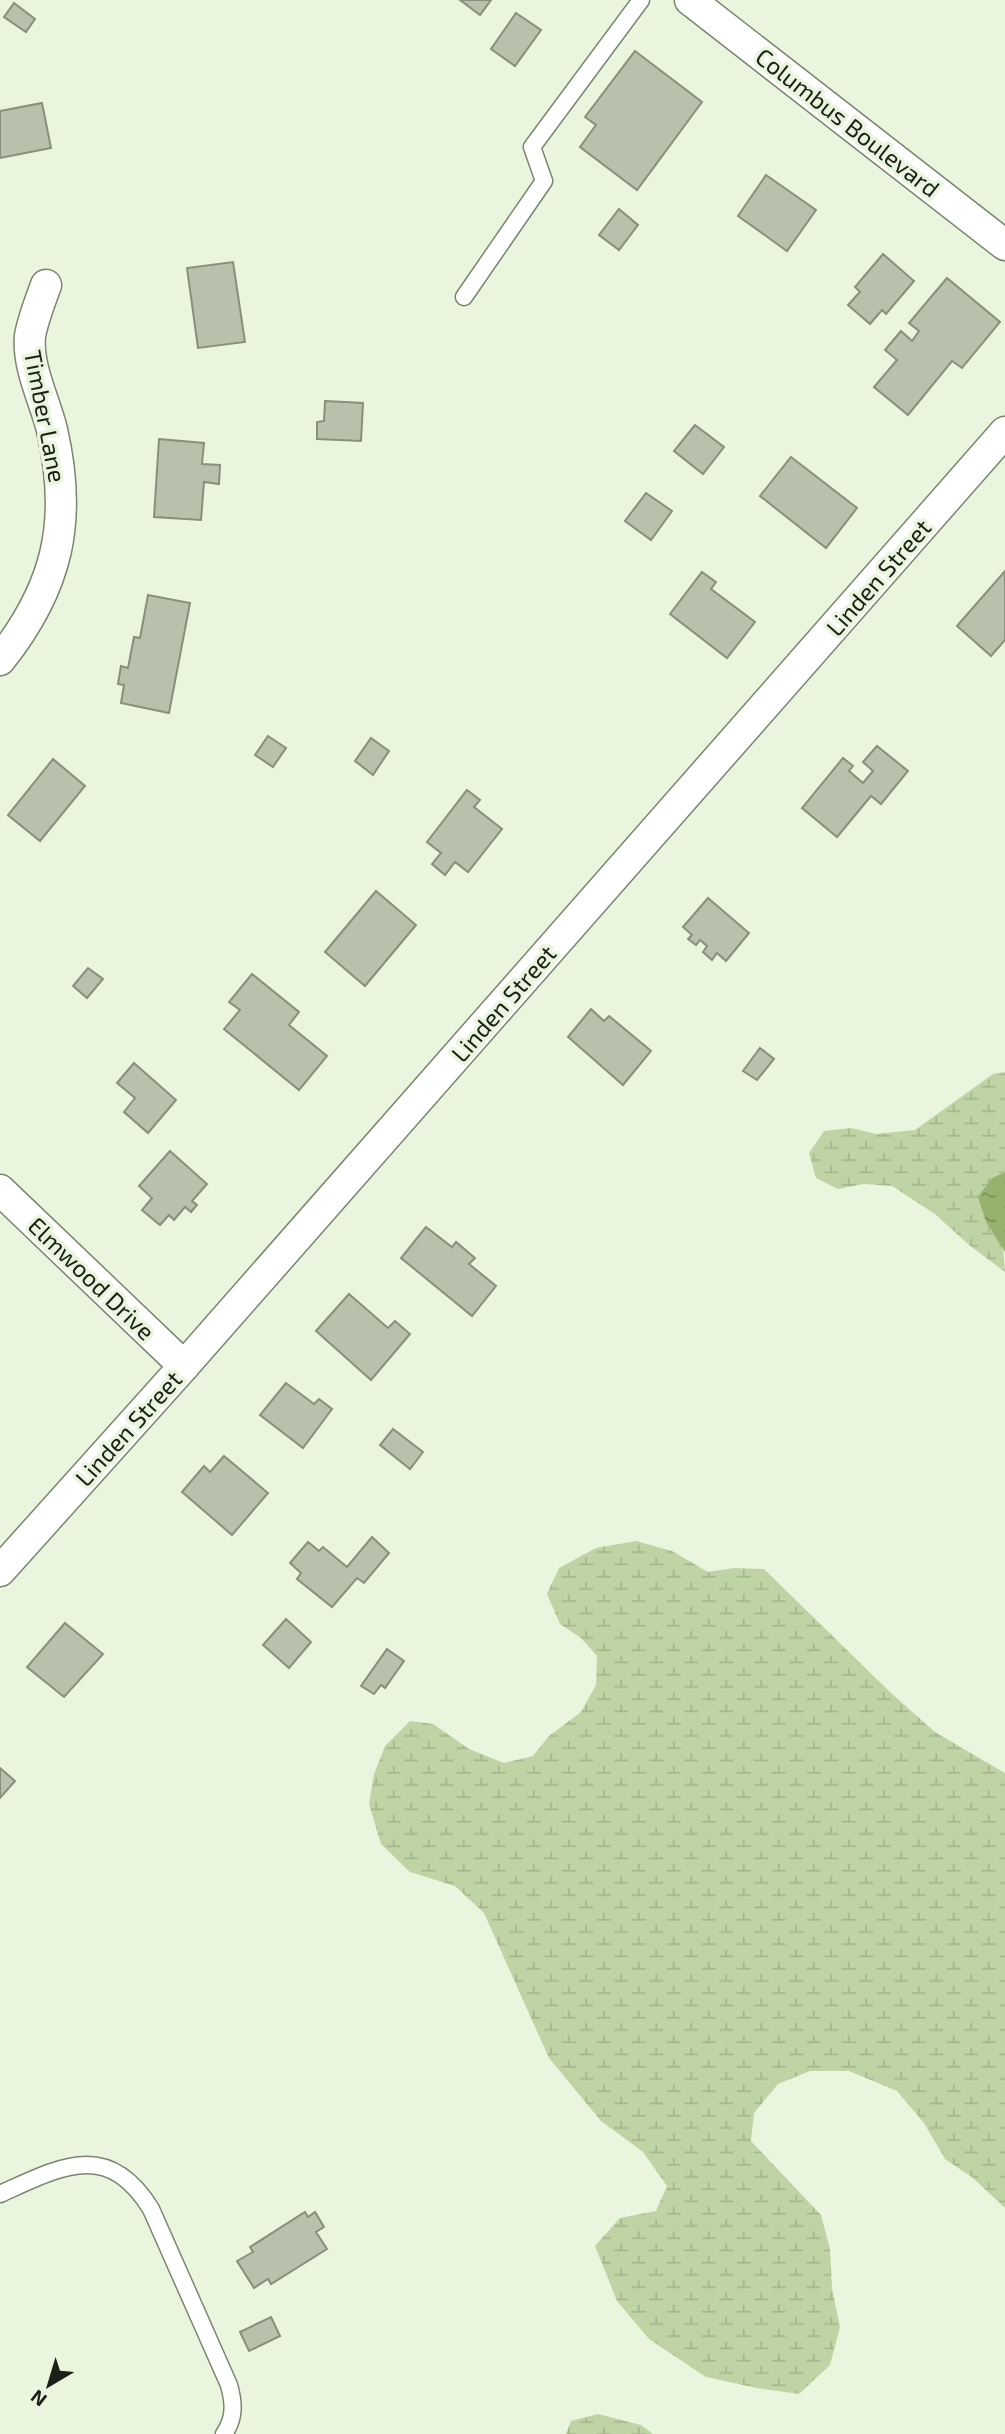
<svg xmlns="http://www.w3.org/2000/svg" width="1005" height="2434" viewBox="0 0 1005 2434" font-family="'Exo 2',sans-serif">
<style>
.wetland{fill:url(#wetland-marsh)}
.water{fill:url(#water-ripples)}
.building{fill:#b7c1ab;stroke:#87907c;stroke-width:2}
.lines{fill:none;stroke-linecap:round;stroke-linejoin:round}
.lane-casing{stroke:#7c8571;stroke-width:19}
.street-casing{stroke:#7c8571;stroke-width:33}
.lane{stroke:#fff;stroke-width:16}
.street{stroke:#fff;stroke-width:30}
.labels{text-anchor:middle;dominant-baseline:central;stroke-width:7;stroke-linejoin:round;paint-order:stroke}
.street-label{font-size:24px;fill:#1b1f17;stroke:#eaf5de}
</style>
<defs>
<pattern id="wetland-marsh" width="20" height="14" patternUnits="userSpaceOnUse" patternTransform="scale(1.75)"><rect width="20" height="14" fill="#bfd4a4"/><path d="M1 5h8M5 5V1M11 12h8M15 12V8" fill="none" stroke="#a4b68c"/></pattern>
<pattern id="water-ripples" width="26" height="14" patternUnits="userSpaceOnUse" patternTransform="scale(1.75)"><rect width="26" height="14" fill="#96b26f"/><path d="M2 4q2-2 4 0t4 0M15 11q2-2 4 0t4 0" fill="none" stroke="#7a905a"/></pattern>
</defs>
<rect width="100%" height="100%" fill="#eaf5de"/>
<g class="wetland">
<polygon points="1005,1072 1005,1172 992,1178 986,1222 1003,1247 1005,1272 969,1245 935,1214 892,1186 864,1184 838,1189 816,1178 809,1153 824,1131 851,1128 876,1134 915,1130 993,1074"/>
<polygon points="636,1541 672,1551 708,1572 734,1568 764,1569 891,1693 935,1732 1005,1773 1005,2208 973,2178 945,2159 924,2123 897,2091 849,2071 810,2071 778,2084 754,2113 751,2141 821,2215 830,2249 832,2288 840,2327 830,2365 799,2394 757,2388 706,2377 649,2339 617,2301 595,2246 620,2218 656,2211 667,2186 643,2152 601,2121 549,2058 484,1913 455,1886 410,1872 381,1844 369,1804 374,1774 385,1746 410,1721 433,1724 469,1749 504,1763 533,1756 549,1736 581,1712 596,1685 597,1656 581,1638 560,1624 547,1594 559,1568 596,1548"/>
<polygon points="598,2414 641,2425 653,2434 566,2434 571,2421"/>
</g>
<polygon class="water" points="1005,1172 1005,1252 986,1222 978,1197 992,1178"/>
<g class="building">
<polygon points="460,0 491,0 480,15"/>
<polygon points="14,3 35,19 26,32 4,17"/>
<polygon points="516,13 541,30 515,66 491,49"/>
<polygon points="635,51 702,102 637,190 580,147 596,125 585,117"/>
<polygon points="42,103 51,148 0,158 0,111"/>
<polygon points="766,175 816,210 787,251 738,216"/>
<polygon points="619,209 638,225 619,250 599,235"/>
<polygon points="883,254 914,281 886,314 882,310 870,324 848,305 860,292 855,287"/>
<polygon points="233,262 245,342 198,348 187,268"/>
<polygon points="947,278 1000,322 962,368 952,361 908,415 874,387 897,360 885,350 901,331 912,341 919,331 909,323"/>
<polygon points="325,401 363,403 361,441 317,439 317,422 324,421"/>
<polygon points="695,425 724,447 703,474 674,451"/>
<polygon points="159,439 204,443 202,464 220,465 219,484 204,482 201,520 154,517"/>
<polygon points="791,457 857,508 826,548 760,496"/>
<polygon points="646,493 672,511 651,540 625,521"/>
<polygon points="1005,571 1005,640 991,656 957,626"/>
<polygon points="702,572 716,582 711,589 755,622 727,658 670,614"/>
<polygon points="148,595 190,603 169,713 121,703 124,685 118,684 121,666 128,668 134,637 140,638"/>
<polygon points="268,736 286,748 273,767 255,755"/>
<polygon points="371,738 389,751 373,775 355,761"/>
<polygon points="877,746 908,771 881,804 871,796 837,837 802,808 843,758 853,766 849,771 863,783 873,771 863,762"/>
<polygon points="53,759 85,786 40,841 8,815"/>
<polygon points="467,790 480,800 474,807 502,829 468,872 455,862 445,875 432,864 441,853 427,842"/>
<polygon points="376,891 416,925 365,986 325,952"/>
<polygon points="708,898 749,933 726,961 717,953 712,960 703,952 707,946 700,940 696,945 688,939 692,935 683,927"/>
<polygon points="88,968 103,979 87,998 73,986"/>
<polygon points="252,974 299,1012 289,1025 327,1056 299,1090 224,1029 240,1010 229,1002"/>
<polygon points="591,1009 604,1021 609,1016 651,1051 623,1085 568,1037"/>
<polygon points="760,1048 774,1059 757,1080 743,1071"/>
<polygon points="134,1063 176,1100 148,1133 124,1112 135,1098 117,1083"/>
<polygon points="170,1151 207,1184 192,1201 197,1205 191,1212 185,1207 174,1220 169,1215 160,1225 142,1210 152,1198 139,1186"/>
<polygon points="426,1227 452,1247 456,1242 475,1258 469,1264 496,1286 472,1316 401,1258"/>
<polygon points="349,1294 388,1328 395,1321 410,1334 371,1380 316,1331"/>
<polygon points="286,1383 314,1404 319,1399 332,1409 303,1448 260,1415"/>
<polygon points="393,1429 423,1452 410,1469 380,1445"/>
<polygon points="224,1456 268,1493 232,1535 182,1492 204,1466 210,1472"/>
<polygon points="372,1537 389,1553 364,1583 357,1578 332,1607 297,1579 301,1573 290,1563 308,1542 319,1551 323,1547 347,1567"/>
<polygon points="286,1619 311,1642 289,1668 263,1645"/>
<polygon points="65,1623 103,1654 64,1697 27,1667"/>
<polygon points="387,1649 404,1661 385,1688 381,1685 374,1694 361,1686"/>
<polygon points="0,1768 15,1781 0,1798"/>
<polygon points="305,2212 308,2217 315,2212 324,2227 316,2232 327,2249 271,2284 268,2279 254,2288 237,2261 253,2252 250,2247"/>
<polygon points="271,2317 280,2336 249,2351 240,2332"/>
</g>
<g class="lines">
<defs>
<g id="lane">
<polyline points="464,297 544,181 532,147 641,0"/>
<path d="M0,2194c60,-27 108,-55 151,15l78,176c5,18 6,33 -5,49"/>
</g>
<g id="street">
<polyline points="690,0 1005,245"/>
<path d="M0,660c58,-73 73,-139 52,-230 -7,-29 -25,-63 -22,-94 3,-17 10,-34 16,-51"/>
<polyline points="0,1190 184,1366"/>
<polyline points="0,1571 184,1366 1005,432"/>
</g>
</defs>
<use href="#lane" class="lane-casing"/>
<use href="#street" class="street-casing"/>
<use href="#lane" class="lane"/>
<use href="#street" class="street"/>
</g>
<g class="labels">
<g class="street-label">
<text transform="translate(848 122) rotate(38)">Columbus Boulevard</text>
<text transform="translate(46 416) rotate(79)">Timber Lane</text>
<text transform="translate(878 577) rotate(-49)">Linden Street</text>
<text transform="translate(503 1003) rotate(-49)">Linden Street</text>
<text transform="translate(92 1278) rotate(44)">Elmwood Drive</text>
<text transform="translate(128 1428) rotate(-48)">Linden Street</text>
</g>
</g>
<g transform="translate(49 2385) rotate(218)" stroke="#eaf5de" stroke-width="5" paint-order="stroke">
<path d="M0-5L12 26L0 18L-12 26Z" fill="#1b1f17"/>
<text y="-10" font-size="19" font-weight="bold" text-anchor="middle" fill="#1b1f17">N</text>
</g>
</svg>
